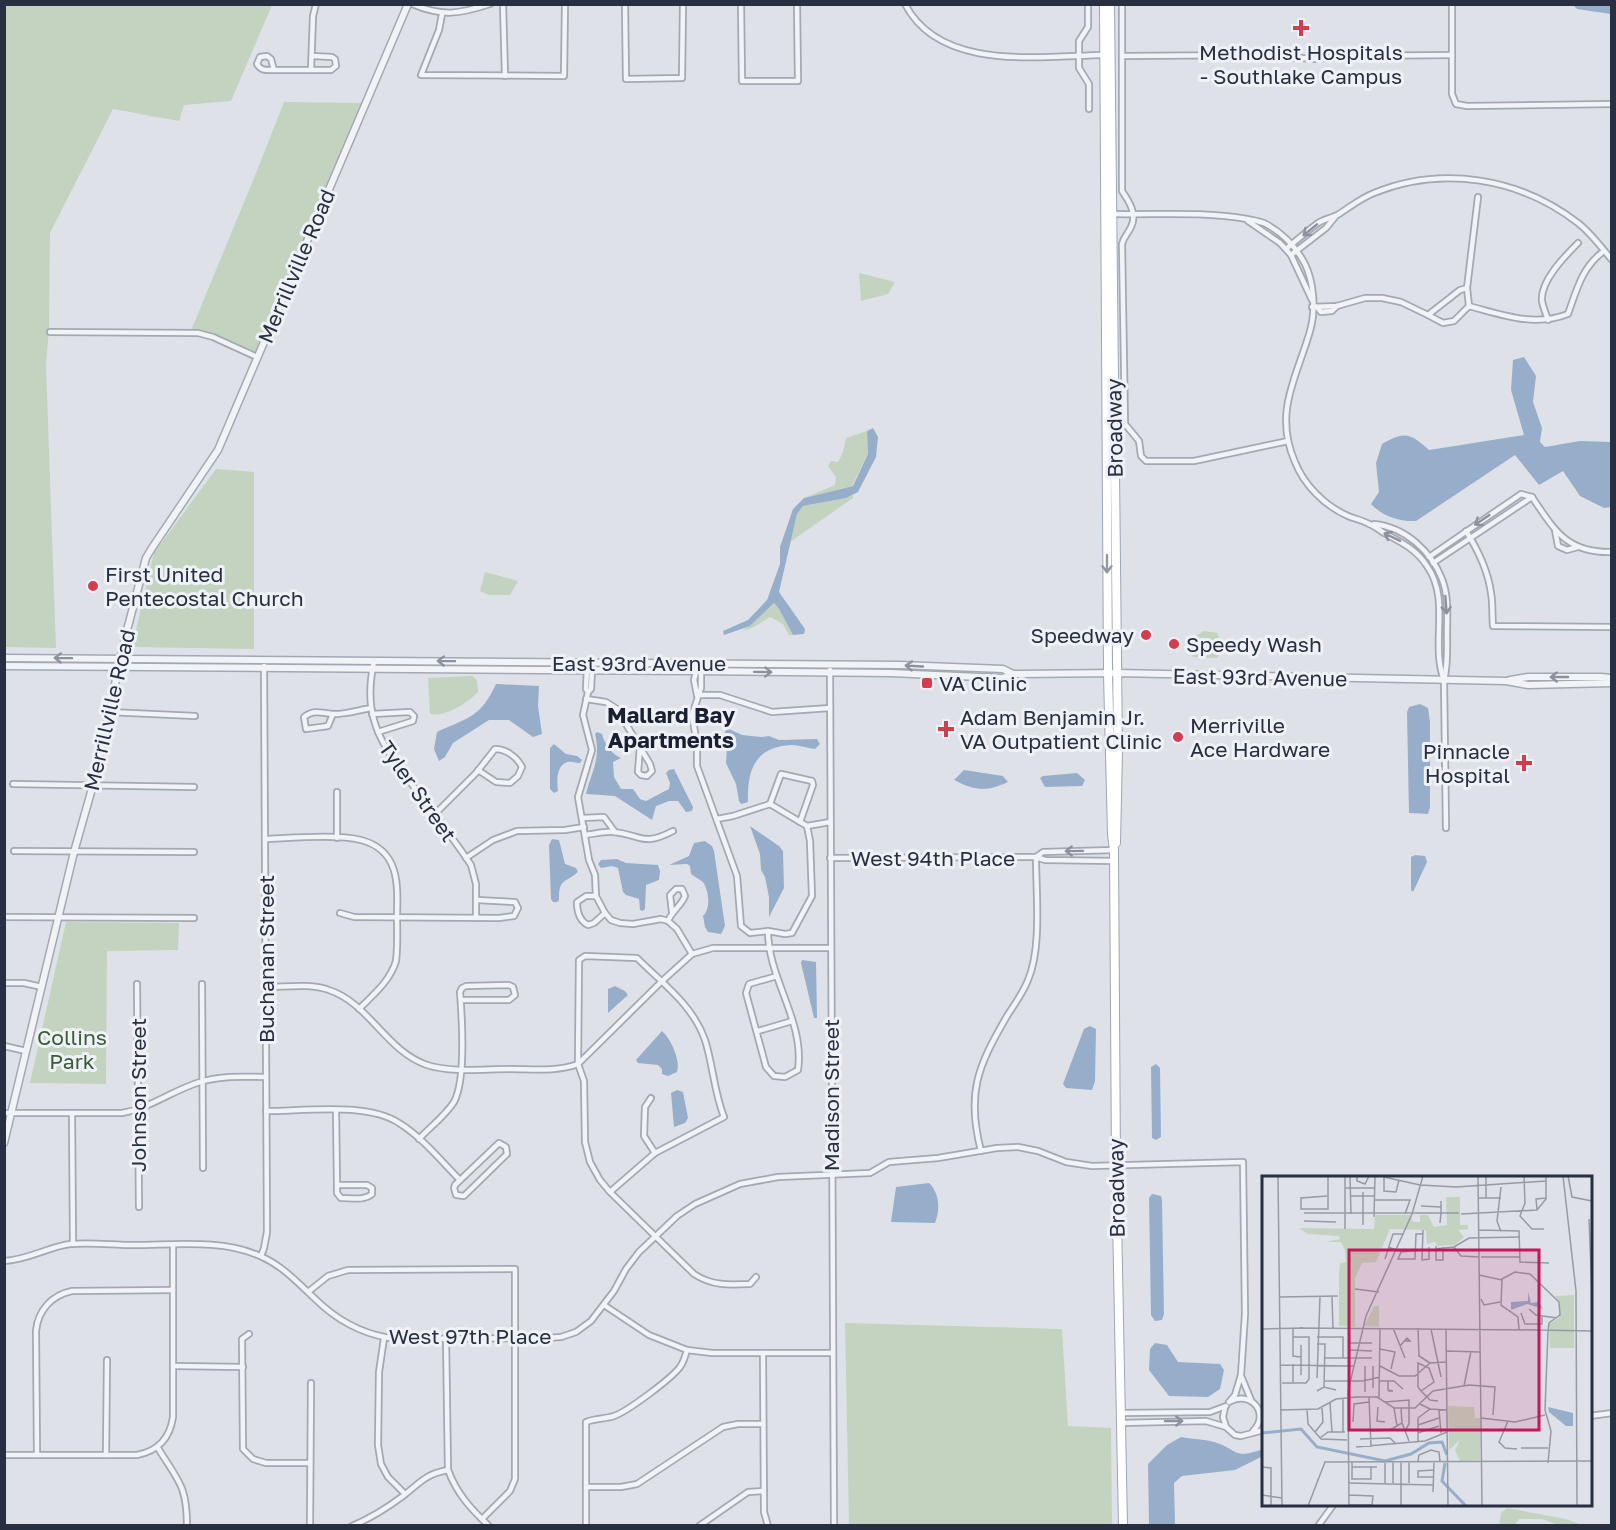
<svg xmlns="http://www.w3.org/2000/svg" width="1616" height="1530" viewBox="0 0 1616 1530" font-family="'Golos Text',sans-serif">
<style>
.green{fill:#c3d3bf}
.water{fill:#97aeca}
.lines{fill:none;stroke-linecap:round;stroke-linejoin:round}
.minor-casing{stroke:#a3a9b2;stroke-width:8}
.tertiary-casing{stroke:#a3a9b2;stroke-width:9}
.primary-casing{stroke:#9da6b5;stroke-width:10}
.minor{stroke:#f1f3f7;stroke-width:4.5}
.tertiary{stroke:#f1f3f7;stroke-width:6}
.primary{stroke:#fff;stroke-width:8}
.oneway{stroke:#8c919c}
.oneway2{stroke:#9397a0}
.poi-dot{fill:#d43d4f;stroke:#eef1f6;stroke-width:2}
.labels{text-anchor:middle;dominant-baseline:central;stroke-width:6;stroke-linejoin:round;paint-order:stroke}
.poi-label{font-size:21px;fill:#272f40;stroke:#eef1f6;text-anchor:start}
.street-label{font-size:21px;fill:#272f40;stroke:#eef1f6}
.park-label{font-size:21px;fill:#3a5c33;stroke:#eef1f6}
.neighbourhood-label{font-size:22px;font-weight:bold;fill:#192031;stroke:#eef1f6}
.inset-river{fill:none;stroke:#97aeca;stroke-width:3}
.inset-road{fill:none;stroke:#959aa5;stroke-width:1.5}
.view{fill:#c2185b;fill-opacity:0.15;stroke:#c2185b;stroke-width:3}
.inset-edge{fill:none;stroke:#272f40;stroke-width:3}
</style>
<rect width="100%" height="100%" fill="#dee2e8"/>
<g class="green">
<polygon points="5,5 272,5 231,101 184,105 179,121 113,109 50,233 49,328 46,365 56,648 5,647"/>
<polygon points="284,102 366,103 257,357 213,337 190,333 256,173"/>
<polygon points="859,273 895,282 888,294 861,301"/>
<polygon points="867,431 868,454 852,486 804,498 835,485 836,477 828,466 831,461 838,462 843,452 846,438"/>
<polygon points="216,469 254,472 254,649 132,647 154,553"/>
<polygon points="853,495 853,498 790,542 797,514 803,506 846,498"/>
<polygon points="485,572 518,581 510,595 489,595 480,591"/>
<polygon points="774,603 779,609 793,635 789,635 783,624 770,617 752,628 741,631 750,626"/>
<path d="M1204,631l13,2c4,9 6,17 0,25l-25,-1 -3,-17z"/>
<path d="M472,676l5,4 1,12c-11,11 -31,25 -48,22l-2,-36z"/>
<polygon points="66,922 179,923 178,950 107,951 106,1084 30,1083"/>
<polygon points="845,1323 1062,1329 1068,1426 1111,1428 1112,1525 849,1525"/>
<polygon points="1507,1508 1566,1519 1582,1525 1558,1525 1542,1519 1519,1519 1515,1525 1499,1525 1501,1513"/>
</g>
<g class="water">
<polygon points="1573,5 1611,5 1611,14 1577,9"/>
<path d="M1524,357l12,19 -3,26 9,26 -2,14 5,5 35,-6 31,1v65l-7,1 -24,-12 -17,-25 -24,14 -24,-30 -99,66c-16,1 -34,-5 -45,-17l8,-12 -3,-29 6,-19c23,-13 28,-11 47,6l95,-15 -13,-45 2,-30z"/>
<polygon points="873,428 878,437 876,457 858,492 846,498 803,506 797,514 779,592 805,629 804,634 793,635 779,609 774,603 750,626 724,635 723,631 748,620 767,600 780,564 780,547 793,509 804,498 853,486 868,454 867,431"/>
<path d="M496,684l43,2 -1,20 4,28 -9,3 -24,-17h-20l-36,23 -8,14 -6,4 -5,-12 3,-17c32,-15 43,-14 59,-48z"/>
<polygon points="1420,704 1428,708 1430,722 1430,807 1428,814 1409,813 1407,712 1409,707"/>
<path d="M729,729l13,6 19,2 8,-1 10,4 38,-1 3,5 -5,5c-8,-1 -16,-4 -24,-4 -36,2 -44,25 -43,57l-7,2 -2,-3 -3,-17 -10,-21 1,-19 -2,-13z"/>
<path d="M597,732l5,2c2,10 11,21 19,24l-8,4 1,15 7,12h12l7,10 6,2 23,-12 1,-6 -4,-10 3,-3 5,-1 19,38 -1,4 -6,1 -8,-11h-9l-13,5 -4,14 -37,-24 -29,-2c6,-24 15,-35 9,-60z"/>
<path d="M554,744l12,10 11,2 5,4 -2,3c-4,0 -11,-3 -15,0 -9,5 -8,20 -7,28l-4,2 -4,-4v-41z"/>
<path d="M964,770l39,6 5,6c-22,10 -32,9 -54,-2z"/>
<polygon points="1077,773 1085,780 1082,786 1045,787 1040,778 1043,776"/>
<polygon points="750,826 779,846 783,851 784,888 769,917 769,897 765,877 761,870 760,854"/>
<path d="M552,839l7,1 6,24 11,4 2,4c-14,12 -19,6 -19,28l-2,2h-4l-2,-3 -2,-54z"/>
<path d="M705,841l7,5 2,5 11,75 -4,8 -13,-2 -3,-5 -2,-11c8,-7 6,-25 0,-34l-12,-8 -1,-8 -3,-2 -18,1 20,-9 5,-13z"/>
<polygon points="1415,855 1425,856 1427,862 1413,892 1411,890 1411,857"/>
<polygon points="617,859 626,863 658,865 660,871 659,880 646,885 645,909 643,911 640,910 639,899 626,895 623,892 618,868 612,866 601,868 598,864 601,860"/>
<polygon points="802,960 816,962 817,1018 814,1018 801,963"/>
<polygon points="615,986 625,991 628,995 608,1013 608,989"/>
<polygon points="1090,1026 1096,1029 1095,1081 1092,1090 1066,1088 1063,1084 1084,1029"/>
<path d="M662,1031c9,8 19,30 15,41l-9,4 -6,-2v-5l-4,-4 -20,-2 -2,-3z"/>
<polygon points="1156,1064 1160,1068 1161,1137 1156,1140 1152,1138 1151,1067"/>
<polygon points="677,1090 683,1092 688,1118 685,1123 674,1127 671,1093"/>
<path d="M929,1183c11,11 11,27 6,40l-44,-1 5,-35z"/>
<polygon points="1152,1194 1161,1196 1162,1200 1164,1314 1162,1320 1155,1321 1151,1315 1149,1198"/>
<polygon points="1155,1343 1167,1345 1178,1362 1220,1364 1224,1370 1220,1389 1208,1397 1169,1396 1149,1370 1150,1349"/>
<path d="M1181,1437c11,2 23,2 33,5 26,8 18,18 49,7v7l-28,14 -53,6 -8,7 1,42h-26l-1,-61 19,-19z"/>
</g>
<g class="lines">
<defs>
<g id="minor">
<path d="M412,4c31,13 47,10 78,0"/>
<polyline points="503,4 505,76"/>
<polyline points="625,4 626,79 682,78 683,4"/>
<polyline points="741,4 742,81 798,81 797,4"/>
<path d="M905,4c35,68 135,52 199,51"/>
<polyline points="1088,4 1088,27 1079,41 1079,68 1089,84 1089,109"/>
<path d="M1122,4v187c6,9 16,23 9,36 -3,7 -7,9 -9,17l3,180 14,17 2,15 5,5h48l94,-20"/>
<polyline points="1452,4 1452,94 1456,104 1467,106 1612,104"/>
<polyline points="442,14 439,30 421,75 564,76 565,4"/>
<polyline points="1122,56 1255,55 1315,59 1347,56 1452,55"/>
<path d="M274,70c-8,0 -13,1 -17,-6l3,-7 7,-1 4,3 3,11h57l5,-4 -1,-7 -3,-2 -20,-1"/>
<polyline points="311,70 313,16 316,4"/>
<path d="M1111,214c45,1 91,-3 136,5 6,1 11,2 17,4 18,9 32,24 41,41 9,19 11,46 5,67 -13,46 -37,81 -15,131 9,23 30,44 53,54 7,3 14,4 21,8 6,2 10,6 15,9 17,9 32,16 43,33 24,34 3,78 17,114"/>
<polyline points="1248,221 1280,243 1291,255 1312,300"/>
<path d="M1286,249c10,-8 21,-18 32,-26 6,-4 14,-5 21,-9 11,-7 22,-16 35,-21 68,-28 146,-15 204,30 13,10 23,24 34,37"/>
<polyline points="1291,255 1326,228 1335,217"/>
<polyline points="1467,288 1460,290 1428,315 1443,323 1454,321 1469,306 1467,288 1478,197"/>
<path d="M1469,306c34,9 65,21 99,8 9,-25 14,-47 36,-63"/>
<polyline points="1312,307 1337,306 1365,298 1382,298 1401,302 1428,315"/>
<polyline points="1317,307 1321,312 1332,311 1337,306"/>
<path d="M1548,320c-2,-6 -5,-13 -6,-19 -2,-20 23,-45 36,-58"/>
<polyline points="50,332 198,333 213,337 257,357"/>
<path d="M1532,497c23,34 35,56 80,55"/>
<path d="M1374,524c31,3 57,27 68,55 7,18 5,37 5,55 0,16 1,31 -3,46l2,148"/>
<polyline points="1555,530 1558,546 1567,550 1578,547"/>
<path d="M1466,531c12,19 22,39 25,62 2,11 1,22 2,33l119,1"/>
<polyline points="1429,557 1521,494 1532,497"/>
<polyline points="1433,563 1532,497"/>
<path d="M374,661c-4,19 -6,39 0,59 6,23 21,41 34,59 21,29 44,57 63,86l5,19v34"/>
<polyline points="589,662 592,670 591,689 588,692 583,715 592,750 578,797 589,860 595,875 596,896 605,913 611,920 620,923 633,924 661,919 668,921 677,929 692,954"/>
<polyline points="699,663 701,671 701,688 692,715 697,744 697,766 737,876 741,926 750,933 768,931 785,934 792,933 812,896 810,841 807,826"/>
<polyline points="587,668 586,689 588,692"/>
<polyline points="697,668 694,680 697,695"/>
<polyline points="830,670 834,1526"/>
<polyline points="697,695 720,695 772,712 830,708"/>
<polyline points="586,699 606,702 617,709 650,764 652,771 647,776 641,775 638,772 640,746"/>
<polyline points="109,712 195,716"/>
<path d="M333,714l-5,12 -22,3 -2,-12c10,-8 17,-4 28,-3 12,1 27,-4 39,-6"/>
<polyline points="372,714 410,712 414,716 413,721 378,732"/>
<polyline points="13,784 194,787"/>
<polyline points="337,792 337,838"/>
<polyline points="770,804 781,774 812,781 813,785 800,822"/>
<path d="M434,815l42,-42 19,-24c11,0 22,8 27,18l-4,9 -8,7 -14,-1 -18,-12"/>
<polyline points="582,818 604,817 615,832"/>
<polyline points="717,819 733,816 770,804 807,826 830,822"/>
<path d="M585,835c9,-1 20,-4 29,-3 28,3 28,15 59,-1"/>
<path d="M265,839c26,-1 73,-5 96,1 38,10 37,43 36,75 0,15 1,30 -1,46 -6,20 -22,33 -37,48"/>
<polyline points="14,851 194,852"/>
<polyline points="1036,857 1043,852 1114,850"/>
<polyline points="466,858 493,840 517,831 565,830 584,827"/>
<polyline points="830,858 1036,857 1045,860 1115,861"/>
<path d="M596,896h-10l-9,6c0,10 3,19 11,23l6,-2 11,-10"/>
<polyline points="340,913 354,917 499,918 514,916 518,908 515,902 477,900"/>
<polyline points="4,917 194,918"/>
<path d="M668,921c4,-10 13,-15 17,-25l-3,-7h-6l-6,6 2,17"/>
<path d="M768,931c0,48 37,90 30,139l-13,7 -11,-1 -8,-9 -20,-74 3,-9 28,-8"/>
<polyline points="4,983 24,983 42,987"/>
<polyline points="137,984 139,1207"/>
<polyline points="202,984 203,1168"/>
<path d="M265,987c21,0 45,-4 64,3 40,13 57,61 98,75 25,8 56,4 83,4 22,0 47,3 68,-5l83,-82 31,-28 21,-6h117"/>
<polyline points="758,1031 792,1021"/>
<polyline points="4,1046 26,1051"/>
<polyline points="651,1098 645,1107 644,1136 655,1153"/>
<path d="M336,1110l1,75v8l4,5c10,0 23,3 31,-4v-6l-5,-3h-30"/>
<path d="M266,1111c38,0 101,-9 133,12 23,14 42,38 61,57"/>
<path d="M4,1113h118c29,-5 51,-23 78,-31 22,-7 44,-5 66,-5"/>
<polyline points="72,1113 73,1244"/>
<path d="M419,1139c11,-12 26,-23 35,-37 12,-22 8,-84 6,-110l2,-4 4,-2 43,-1 4,2 2,8 -6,5h-48"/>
<polygon points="499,1143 506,1147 507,1154 464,1196 456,1195 454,1188 455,1185"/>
<path d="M981,1151c-15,-58 -3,-85 26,-135 7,-11 16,-23 21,-36 14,-32 8,-87 8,-123"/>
<path d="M610,1192l45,-39 69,-36c-10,-25 -11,-52 -19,-77 -12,-35 -43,-57 -68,-82l-52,-2 -6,4 -1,104 6,17 1,61 5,20 10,18 10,12 84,82c18,12 35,11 56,10l6,-7"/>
<polyline points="261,1256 264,1248 267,1232 264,666"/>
<path d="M4,1261c24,-1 44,-14 66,-17 21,-2 43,1 64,1 41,0 88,-6 126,11 26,11 43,33 64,51 21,18 46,29 73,32l150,-1 14,-1 15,-5 15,-11 23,-30 12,-22 13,-17 38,-36 18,-12 45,-20 38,-7 92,-4 19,-11 49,-4 59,-10 21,-1 20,4 28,11 26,4 151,-4 2,152 -4,61 -6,20 -6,7"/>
<polyline points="308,1292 328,1276 348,1270 515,1269 515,1479 510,1491 482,1519"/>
<polyline points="604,1305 649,1335 687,1350 712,1353 833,1353"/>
<polyline points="249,1334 242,1339 243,1449 253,1459 266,1463 310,1463"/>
<polyline points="384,1338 379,1372 378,1445 381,1464 388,1477 405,1494"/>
<path d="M446,1338l2,132c9,24 23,39 41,56"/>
<polyline points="763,1353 764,1512 768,1526"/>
<polyline points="174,1366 243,1367"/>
<polyline points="1242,1378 1251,1400"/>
<path d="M1231,1401c21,-10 39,13 22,30"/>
<polyline points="1225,1407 1223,1417 1226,1427"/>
<polyline points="1121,1413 1210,1412 1226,1406"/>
<polyline points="1590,1416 1612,1413"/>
<polyline points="1121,1423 1206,1421 1226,1427 1235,1435 1241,1436 1264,1430"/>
<path d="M158,1448c20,33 29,37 29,78"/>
<path d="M4,1455h133c21,-4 33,-17 36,-38v-172"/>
<path d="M37,1455l-1,-124c2,-21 16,-36 36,-40l101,-1"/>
<polyline points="106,1455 107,1360"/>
<polyline points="586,1487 621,1487 637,1484 723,1427 738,1424 763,1424"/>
<polyline points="310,1526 311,1383"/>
<path d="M352,1526c19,-8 35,-18 51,-30 17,-13 22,-22 45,-26"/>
<path d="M586,1526v-104c10,-4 19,-3 28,-6 14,-5 57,-37 66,-49 4,-5 5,-11 7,-17"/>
<polyline points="699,1526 748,1492 764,1491"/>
<polyline points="1318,1526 1334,1504"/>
</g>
<g id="tertiary">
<polyline points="4,658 900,665 1003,669 1013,674"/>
<polyline points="4,666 696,671 891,673 1002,678 1014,674 1117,673 1506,681 1528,685 1612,683"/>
<polyline points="1510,680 1528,677 1600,677 1612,678"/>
<polyline points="4,1143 74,852 93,785 126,634 146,558 152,548 218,450 408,4"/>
</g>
<g id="primary">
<polyline points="1104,4 1108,674 1112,834 1114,850 1116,1166 1123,1526"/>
<polyline points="1110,4 1118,751 1116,843"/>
</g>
</defs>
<use href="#minor" class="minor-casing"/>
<use href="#tertiary" class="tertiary-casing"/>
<use href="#primary" class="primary-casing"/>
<use href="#minor" class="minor"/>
<use href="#tertiary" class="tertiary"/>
<use href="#primary" class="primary"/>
</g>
<defs><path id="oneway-shaft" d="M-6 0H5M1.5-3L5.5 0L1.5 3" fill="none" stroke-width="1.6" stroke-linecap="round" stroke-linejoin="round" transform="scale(1.5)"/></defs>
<g class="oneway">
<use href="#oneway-shaft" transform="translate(1310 230) rotate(141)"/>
<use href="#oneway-shaft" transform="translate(1482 520) rotate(146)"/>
<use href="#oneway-shaft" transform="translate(1392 537) rotate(-154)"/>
<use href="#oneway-shaft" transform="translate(1446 605) rotate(86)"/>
<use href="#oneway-shaft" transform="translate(63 658) rotate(-179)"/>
<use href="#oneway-shaft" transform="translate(446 661) rotate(-179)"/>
<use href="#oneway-shaft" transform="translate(914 666) rotate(-177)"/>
<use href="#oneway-shaft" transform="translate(763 672) rotate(1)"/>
<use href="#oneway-shaft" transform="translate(1559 677) rotate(180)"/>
<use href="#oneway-shaft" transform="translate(1074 851) rotate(179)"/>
<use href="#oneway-shaft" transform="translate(1174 1421)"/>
</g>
<use class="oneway2" href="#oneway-shaft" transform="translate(1107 564) rotate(90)"/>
<g class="poi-dot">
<path d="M1298 19h6v6h6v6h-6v6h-6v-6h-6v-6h6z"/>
<circle cx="93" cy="586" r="6"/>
<circle cx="1146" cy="635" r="6"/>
<circle cx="1174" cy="644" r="6"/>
<rect x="921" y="677" width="12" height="12" rx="3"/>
<path d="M943 720h6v6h6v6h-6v6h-6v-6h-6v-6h6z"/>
<circle cx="1178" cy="737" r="6"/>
<path d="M1521 754h6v6h6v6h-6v6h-6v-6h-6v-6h6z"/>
</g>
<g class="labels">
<g class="poi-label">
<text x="1301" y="52" text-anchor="middle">Methodist Hospitals<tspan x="1301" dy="24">- Southlake Campus</tspan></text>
<text x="105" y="574">First United<tspan x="105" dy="24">Pentecostal Church</tspan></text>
<text x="1134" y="635" text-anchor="end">Speedway</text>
<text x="1186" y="644">Speedy Wash</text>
<text x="939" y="683">VA Clinic</text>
<text x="960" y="717">Adam Benjamin Jr.<tspan x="960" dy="24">VA Outpatient Clinic</tspan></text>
<text x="1190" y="725">Merriville<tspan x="1190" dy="24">Ace Hardware</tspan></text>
<text x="1510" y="751" text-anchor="end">Pinnacle<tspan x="1510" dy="24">Hospital</tspan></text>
</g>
<g class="street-label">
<text transform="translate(296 266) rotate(-67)">Merrillville Road</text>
<text transform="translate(1114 428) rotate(-91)">Broadway</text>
<text x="639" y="663">East 93rd Avenue</text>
<text transform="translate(1260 677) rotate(1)">East 93rd Avenue</text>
<text transform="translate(109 710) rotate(-77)">Merrillville Road</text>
<text transform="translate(418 791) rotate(55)">Tyler Street</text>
<text x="933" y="858">West 94th Place</text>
<text transform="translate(266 959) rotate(-90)">Buchanan Street</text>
<text transform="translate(138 1095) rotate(-90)">Johnson Street</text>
<text transform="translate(831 1095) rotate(-90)">Madison Street</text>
<text transform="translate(1116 1188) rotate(-91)">Broadway</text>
<text x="470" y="1336">West 97th Place</text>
</g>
<g class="park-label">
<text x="72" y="1037">Collins<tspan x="72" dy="24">Park</tspan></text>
</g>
<g class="neighbourhood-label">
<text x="671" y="714">Mallard Bay<tspan x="671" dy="25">Apartments</tspan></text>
</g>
</g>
<g transform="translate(1262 1176)">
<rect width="330" height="330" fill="#dee2e8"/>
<path d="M184,21h14v28h8v4l-10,1 6,7 -9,8 -17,1 -3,-4 -8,2 -1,-14 -36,-1 -14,33 -14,1 -7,15v49l-16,-1v-51l1,-12 6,-1 -1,-12 -4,-8h-15l14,-3 -1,-3 -31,-2 -9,-6 75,1 1,-14h35l3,7h7v-7h8l6,12 13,-2zM312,119v53h-24l-1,-24 10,-6 1,-15 -5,-7zM112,130h5v21l-15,-1zM186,230l26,1 1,11h5v42l-20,1 -5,-11 5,-10 -11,10z" fill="#c3d3bf"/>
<path d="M266,116l3,11 8,-1 4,7 -16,-5 -16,6v-8l17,-1zM286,231l25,6v13h-7l-17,-14z" fill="#97aeca"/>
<path class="inset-river" d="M0,257l39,-4 16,18 68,14 26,-7 18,-11 13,-1 5,13M183,287l-3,18 24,25"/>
<path class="inset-road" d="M16,0l4,330M83,0v53M88,0l1,38M95,0v5l8,3 4,-8M122,0v15l12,1 3,-12M216,0l4,330M262,0l1,27 -5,13 12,13h12M301,0l13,115 1,215M306,0l4,21 20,4M122,1l36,8 36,2 90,-6M224,1v21M239,11l-4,34 4,11M83,12h30M65,20l-26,2v11h27v-33M89,20h24M216,22h23M113,24h35l-5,14M159,30l20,1M275,33l-1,-10 10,-1M42,37h137v-12M199,38l76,-4 9,-11v-23M112,41l1,-41M327,43l3,74M42,45l32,1M178,47l1,-10h18M101,49v-33M161,54l-1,30 7,-1v-12M217,54l40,1 1,31 29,1M174,70v14h7v-13M126,71l14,5 52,-5 15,-9 51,-1M192,71l7,9 18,1M139,76l-3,7h17l1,-25h7M219,81h39M123,83l8,-25h10M217,99l23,5 -1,25 17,12 1,13M238,104l15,-8 15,2 29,28 1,13 -11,8 -1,8 -3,79 6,21 -3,32M93,113l24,3M17,121l59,-1M70,121l1,32M219,123l3,6 16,-3M267,133l7,6 21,3M259,137l4,11h17v-9M31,152v28l8,1M38,152l241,2M131,152l12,30M156,152l1,28 11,7M0,153l41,-1M169,153l10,48M184,153l2,177M277,154l53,1M55,161h26v21M88,167h22M55,168h8l-1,43M39,169v30M138,170l7,-8 3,3h-5M118,173l15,3 -4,17M88,174l22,1M185,175l33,1M63,182h47M31,188v19M18,189l74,1M103,190v26M111,190v22M118,190l19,10h16l15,-13 16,-1M55,202l3,-81M63,205h38l17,-4M118,205h14l9,8M126,205v9l5,1h-4l-1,-1M20,207h24l3,-4v-42h-16M202,210l7,-35M55,215l7,-4 12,3M159,215l13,-9 -5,-14 -11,-5v24l3,4 9,9 8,1M107,221l2,50M117,222l1,-70M81,223v33M123,226l24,-2v24l-3,5M68,227l2,29M158,228l10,5 17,1M116,231l-1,14 8,1M132,232l3,18M139,232l1,15 7,18M18,234l38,-1 18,-10 21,-2h20l17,11h21l18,-17 36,-6 26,2 -2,28M45,234l1,14 13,15 26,1M177,234l2,23M219,242l34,4 30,-7M246,245l-9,21 6,6 12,1M91,246l1,-18 15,-2M156,249l21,-7M109,255l19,-1 12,-7M53,256l8,-10 -1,-14M156,257l21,-7M58,262l8,-6h17M98,263l30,-1 6,6M156,265v-23l12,-9M94,271l69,-6 22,-9M259,272h27M90,286v17h19v-12M131,286v21M147,286v21M156,286l1,-7 12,-5 8,2 1,10M0,291l9,1v38M90,291h25M172,301h-16v-6l16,-1M86,307l85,2M123,307v-20M171,316l1,-30M0,319l20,3M87,319l24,1 -1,9h-23M46,330l17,-44 267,-1M87,330l-1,-115 18,-75 46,-102 11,-38M139,330v-44"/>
<path class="view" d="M87,74h190v180h-190z"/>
<rect width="330" height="330" class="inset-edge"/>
</g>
<rect width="1616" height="1530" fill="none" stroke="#272f40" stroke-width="12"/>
</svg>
